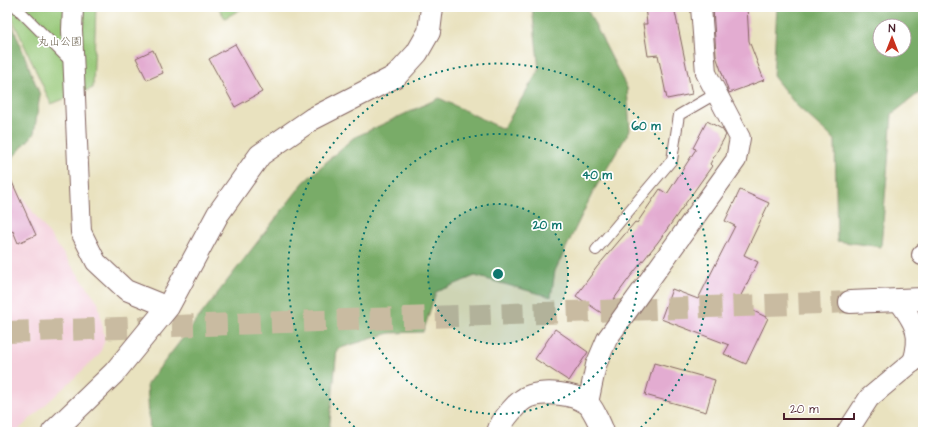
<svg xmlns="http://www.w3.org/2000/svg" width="930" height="439" viewBox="0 0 930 439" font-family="'Architects Daughter','Klee One',sans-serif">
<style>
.built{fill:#f4cfdc}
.green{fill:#97c878;stroke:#707452}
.forest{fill:#79ac68;stroke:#62664a;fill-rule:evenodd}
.building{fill:#e3acd1}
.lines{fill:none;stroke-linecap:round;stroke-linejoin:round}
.trunk-tunnel{stroke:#c9bba1;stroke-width:22;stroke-dasharray:22 11;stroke-linecap:butt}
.service-casing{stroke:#82635f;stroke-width:12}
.minor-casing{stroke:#82635f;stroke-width:22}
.tertiary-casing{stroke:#82635f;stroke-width:24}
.trunk-casing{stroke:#82635f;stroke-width:24}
.service{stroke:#fff;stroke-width:10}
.minor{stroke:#fff;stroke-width:20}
.tertiary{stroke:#fff;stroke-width:22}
.trunk{stroke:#fff;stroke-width:22}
.ring{fill:none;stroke:#0f766e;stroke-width:2;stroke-dasharray:2 4}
.labels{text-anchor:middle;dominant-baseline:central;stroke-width:3.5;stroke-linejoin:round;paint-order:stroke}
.park-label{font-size:11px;fill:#655a46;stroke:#fff}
.centre{fill:#0f766e;stroke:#fff;stroke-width:2}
.ring-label{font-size:12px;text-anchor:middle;font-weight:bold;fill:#0f766e;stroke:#fff;stroke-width:3.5;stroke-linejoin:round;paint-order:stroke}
</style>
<rect width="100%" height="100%" fill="#fff"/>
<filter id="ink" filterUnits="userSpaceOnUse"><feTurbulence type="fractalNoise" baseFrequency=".025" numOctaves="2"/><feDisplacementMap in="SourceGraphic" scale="8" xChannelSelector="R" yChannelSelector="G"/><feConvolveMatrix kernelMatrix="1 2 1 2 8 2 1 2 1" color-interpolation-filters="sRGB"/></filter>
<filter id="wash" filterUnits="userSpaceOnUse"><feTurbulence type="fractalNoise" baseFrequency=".012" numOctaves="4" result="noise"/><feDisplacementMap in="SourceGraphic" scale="16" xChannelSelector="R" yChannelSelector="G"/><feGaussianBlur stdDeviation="0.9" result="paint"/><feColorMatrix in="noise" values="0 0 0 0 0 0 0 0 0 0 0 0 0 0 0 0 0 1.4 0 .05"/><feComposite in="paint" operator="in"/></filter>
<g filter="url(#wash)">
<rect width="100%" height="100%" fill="#e9e2bf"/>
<polygon class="built" points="15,187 98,302 105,340 99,355 16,432 7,432 7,190"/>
<g class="green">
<polygon points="7,7 96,7 93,88 51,104"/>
<polygon points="218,7 245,7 225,18"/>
</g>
<g class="forest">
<polygon points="532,7 586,7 627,88 630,130 593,192 555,271 551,297 475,276 436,292 423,332 390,333 337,349 329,432 150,432 147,384 304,182 353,138 439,98 503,129 539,70"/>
<path d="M777,7h146v83l-31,24 -11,133 -44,-6 -2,-101 -39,-35 -23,-29zM880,26h24v24h-24z"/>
<polygon points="7,11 40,95 34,134 7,164"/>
</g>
<g id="blocks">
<g class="building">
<polygon points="645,7 674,7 692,94 667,99 658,55 648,56 643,24 647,24"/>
<polygon points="713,7 747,7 749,41 764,80 729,93 716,56"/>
<polygon points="235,44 262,92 235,107 209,59"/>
<polygon points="153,50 163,73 147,80 136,58"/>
<polygon points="707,121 722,129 726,135 710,164 712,166 658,242 630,277 603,314 576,296 597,267 635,222 637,223 660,189 667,194 696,149 693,148"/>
<polygon points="7,171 36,235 18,243 13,231 7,234"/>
<polygon points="740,190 769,203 744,255 758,262 737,303 768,318 746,364 724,354 729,345 661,319 672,289 698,299 735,226 725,221"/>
<polygon points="555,329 588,352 569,381 535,359"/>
<polygon points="654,363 715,380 706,412 645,395"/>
</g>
</g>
</g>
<g filter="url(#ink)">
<use href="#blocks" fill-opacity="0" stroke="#82635f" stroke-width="1"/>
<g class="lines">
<polyline class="trunk-tunnel" points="7,332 850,302"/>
<defs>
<g id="service">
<polyline points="16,7 73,64"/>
<polyline points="596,250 672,160 679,115 717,93"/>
</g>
<g id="minor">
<polyline points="73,7 72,30 81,232 96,262 126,290 168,307"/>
<polyline points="922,255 923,254"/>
<path d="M898,300c17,23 24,34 15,62"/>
<polyline points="588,403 596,365 607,339 736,160 740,138 706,73 701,7"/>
<polyline points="847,432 869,398 923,353"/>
</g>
<g id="tertiary">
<polyline points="53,432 114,373 168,307 218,214 260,155 312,119 396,76 417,53 429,32 432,7"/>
<path d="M498,432c3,-11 21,-33 32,-36 17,-5 42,-3 57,7 5,3 14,23 16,29"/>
</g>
<polyline id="trunk" points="850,302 923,299"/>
</defs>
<use href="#service" class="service-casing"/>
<use href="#minor" class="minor-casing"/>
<use href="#tertiary" class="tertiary-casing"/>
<use href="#trunk" class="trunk-casing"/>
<use href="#service" class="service"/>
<use href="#minor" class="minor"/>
<use href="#tertiary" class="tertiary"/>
<use href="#trunk" class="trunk"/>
</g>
</g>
<circle cx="498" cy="274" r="70" fill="#0f766e" fill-opacity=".12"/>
<g class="ring">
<circle cx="498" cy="274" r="70"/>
<circle cx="498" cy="274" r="140"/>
<path d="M359 431A210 210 0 1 1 637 431"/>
</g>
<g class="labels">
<g class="park-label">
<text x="60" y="41">丸山公園</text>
</g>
</g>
<circle cx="498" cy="274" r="6" class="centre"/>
<g class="ring-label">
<text x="646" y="130">60 m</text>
<text x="597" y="179">40 m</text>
<text x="547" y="229">20 m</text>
</g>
<rect width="930" height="439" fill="none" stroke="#fff" stroke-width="24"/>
<g transform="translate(892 38)"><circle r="19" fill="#ffffff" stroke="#b7a5aa"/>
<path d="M0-3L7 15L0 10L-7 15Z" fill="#c8321e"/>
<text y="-6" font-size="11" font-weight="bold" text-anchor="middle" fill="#4a1f2b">N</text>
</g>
<path d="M784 413v6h70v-6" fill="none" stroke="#4a1f2b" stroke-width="2"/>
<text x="790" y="413" font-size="12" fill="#4a1f2b" stroke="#ffffff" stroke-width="3" paint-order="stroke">20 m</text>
</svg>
